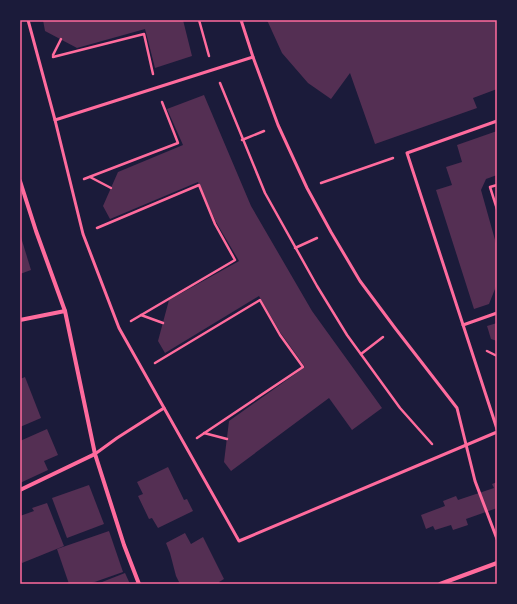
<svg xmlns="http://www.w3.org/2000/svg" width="517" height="604" viewBox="0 0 517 604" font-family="Helvetica,sans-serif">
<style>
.building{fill:#542f53}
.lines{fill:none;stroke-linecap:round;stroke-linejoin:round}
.path{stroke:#ff6b9d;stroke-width:2.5}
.service{stroke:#ff6b9d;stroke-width:3}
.minor{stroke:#ff6b9d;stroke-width:4}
.neatline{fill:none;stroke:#ff6b9d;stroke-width:1.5}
</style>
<rect width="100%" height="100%" fill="#1b1b3a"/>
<g class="building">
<polygon points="43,20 183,20 192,56 155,68 145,29 77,48 45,31"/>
<polygon points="267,20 497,20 497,89 473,98 477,108 375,144 350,73 331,99 308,83 282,53"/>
<polygon points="204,95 251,206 312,311 382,408 352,430 329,398 231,471 224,462 229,421 305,367 280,332 259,296 165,353 158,341 169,300 239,261 216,222 198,182 110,219 103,206 118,172 183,145 167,109"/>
<polygon points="497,131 497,175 486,179 481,190 497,247 497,284 489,304 474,309 436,190 452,185 446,167 462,162 457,145"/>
<polygon points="20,234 31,270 20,274"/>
<polygon points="497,323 497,341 491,339 487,326"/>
<polygon points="25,377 41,418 20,427 20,379"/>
<polygon points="47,429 58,455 44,461 48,470 20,483 20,441"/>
<polygon points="168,467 184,500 187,499 193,511 158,528 152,518 149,519 138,496 143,494 137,482"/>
<polygon points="497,482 497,508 466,519 468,525 453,530 451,525 435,530 433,526 426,529 421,515 445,506 443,501 456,496 458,500 494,488 492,484"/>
<polygon points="89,485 104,524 67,538 52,498"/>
<polygon points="47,503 64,546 22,563 20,557 20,516 34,511 32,508"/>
<polygon points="109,531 123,572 89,584 69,584 57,549"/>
<polygon points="185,533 191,544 203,537 224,579 219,582 220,584 180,584 176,576 170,553 166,543"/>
<polygon points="125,573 130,584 97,584"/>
</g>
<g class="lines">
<g class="path">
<polyline points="199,20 209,56"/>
<polyline points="53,55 61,39"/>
<polyline points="53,57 144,34 153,74"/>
<polyline points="220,83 265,193 317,286 347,335 400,408 432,444"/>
<polyline points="242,140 264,131"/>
<polyline points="90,177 111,188"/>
<polyline points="84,179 178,143 162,102"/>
<polyline points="321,183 393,158"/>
<polyline points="497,185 490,187 497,209"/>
<polyline points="97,228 199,185 215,224 235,260 131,321"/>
<polyline points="295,248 317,238"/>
<polyline points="141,315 163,323"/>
<polyline points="487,351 497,356"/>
<polyline points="361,354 383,337"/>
<polyline points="155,363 260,300 280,335 303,367 197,438"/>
<polyline points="204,433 227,439"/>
</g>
<g class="service">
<polyline points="28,20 55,120 83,234 119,328 239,541 497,432"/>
<polyline points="241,20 253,57 278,125 307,188 331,232 360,281 395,328 457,408 475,481 497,539"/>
<polyline points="55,120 253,57"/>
<polyline points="497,121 407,153 497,429"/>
<polyline points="463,325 497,313"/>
<polyline points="95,454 117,438 164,408"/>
</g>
<g class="minor">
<polyline points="20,181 36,231 65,311"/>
<polyline points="20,320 65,311 95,454 124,545 139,584"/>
<polyline points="20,490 95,454"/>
<polyline points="440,584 497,563"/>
</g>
</g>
<rect width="517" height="604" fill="none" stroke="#1b1b3a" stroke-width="42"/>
<rect x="21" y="21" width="475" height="562" class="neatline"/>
</svg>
